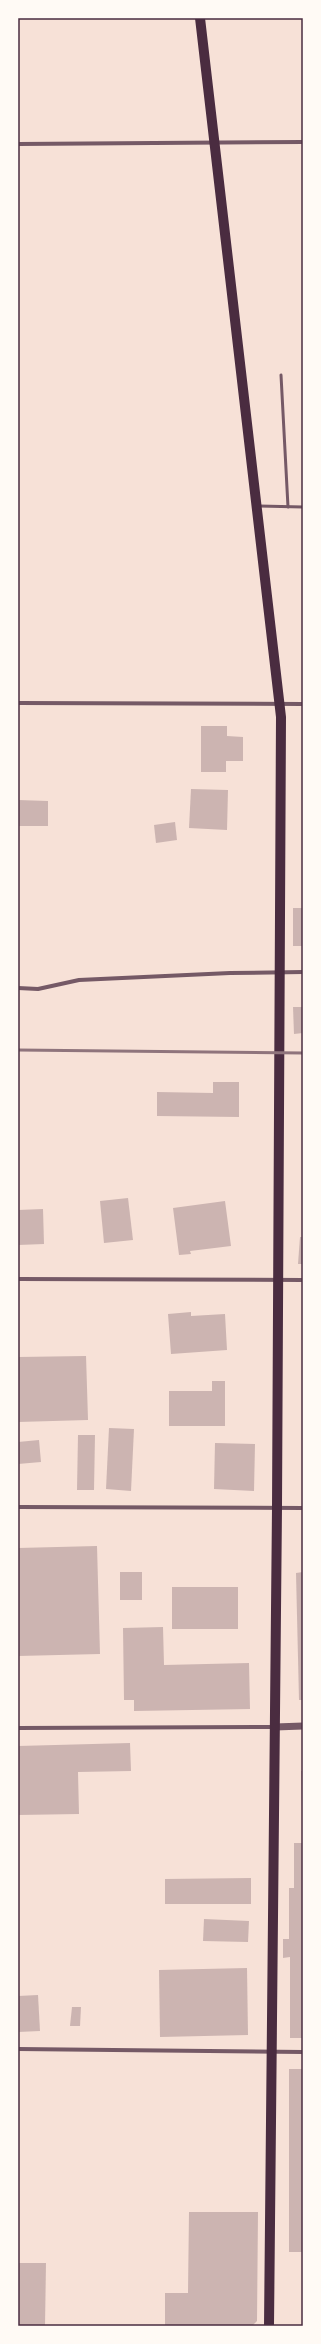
<svg xmlns="http://www.w3.org/2000/svg" width="321" height="2344" viewBox="0 0 321 2344" font-family="Lato,sans-serif">
<style>
.building{fill:#ccb4b1}
.lines{fill:none;stroke-linecap:round;stroke-linejoin:round}
.service{stroke:#755966;stroke-width:3}
.minor{stroke:#755966;stroke-width:4}
.tertiary{stroke:#755966;stroke-width:7}
.primary{stroke:#4a2c40;stroke-width:10}
.rail{stroke:#8f747c;stroke-width:3}
.neatline{fill:none;stroke:#4a2c40;stroke-width:1.5}
</style>
<rect width="100%" height="100%" fill="#f7e1d7"/>
<g class="building">
<polygon points="201,726 227,726 227,736 243,737 243,761 226,761 226,772 201,772"/>
<polygon points="191,789 228,790 227,830 189,828"/>
<polygon points="18,800 48,801 48,826 18,826"/>
<polygon points="175,822 177,840 156,843 154,825"/>
<rect x="293" y="908" width="10" height="38"/>
<polygon points="293,1007 303,1007 303,1033 294,1034"/>
<polygon points="213,1082 239,1082 239,1117 157,1116 157,1092 213,1093"/>
<polygon points="128,1198 133,1240 104,1243 100,1201"/>
<polygon points="225,1201 231,1246 190,1251 191,1254 179,1255 173,1208"/>
<polygon points="43,1209 44,1244 18,1245 18,1210"/>
<polygon points="300,1237 303,1237 303,1264 298,1264"/>
<polygon points="191,1312 191,1316 225,1314 227,1350 171,1354 168,1314"/>
<polygon points="86,1356 88,1420 18,1422 18,1357"/>
<polygon points="212,1381 225,1381 225,1426 169,1426 169,1391 212,1391"/>
<polygon points="109,1428 134,1429 131,1491 106,1489"/>
<polygon points="78,1435 95,1435 94,1490 77,1490"/>
<polygon points="39,1440 41,1462 18,1464 18,1442"/>
<polygon points="215,1443 255,1444 254,1491 214,1489"/>
<polygon points="97,1546 100,1654 18,1656 18,1548"/>
<rect x="120" y="1572" width="22" height="28"/>
<polygon points="303,1572 303,1700 299,1700 296,1573"/>
<rect x="172" y="1587" width="66" height="42"/>
<polygon points="163,1627 164,1665 249,1663 250,1709 134,1711 134,1700 124,1700 123,1628"/>
<polygon points="130,1743 131,1771 78,1772 79,1814 18,1815 18,1746"/>
<polygon points="301,1771 303,1771 303,1807 302,1807"/>
<polygon points="294,1843 303,1843 303,2038 290,2038 290,1957 283,1958 283,1939 289,1939 289,1888 294,1888"/>
<polygon points="251,1878 251,1904 165,1904 165,1879"/>
<polygon points="204,1919 249,1921 248,1942 203,1941"/>
<polygon points="247,1968 248,2035 160,2037 159,1970"/>
<polygon points="38,1995 40,2031 18,2032 18,1996"/>
<polygon points="72,2007 81,2007 80,2026 70,2026"/>
<rect x="289" y="2069" width="14" height="183"/>
<polygon points="189,2212 258,2212 257,2321 252,2326 165,2326 165,2293 188,2293"/>
<polygon points="18,2263 46,2263 45,2326 18,2326"/>
</g>
<g class="lines">
<g class="service">
<polyline points="281,375 288,507"/>
<polyline points="259,506 303,507"/>
</g>
<g class="minor">
<polyline points="18,144 303,142"/>
<polyline points="18,703 303,704"/>
<polyline points="18,988 38,989 79,980 230,973 303,972"/>
<polyline points="18,1279 303,1280"/>
<polyline points="18,1507 303,1508"/>
<polyline points="18,1728 275,1727"/>
<polyline points="18,2049 303,2052"/>
</g>
<polyline class="tertiary" points="275,1727 303,1726"/>
<polyline class="primary" points="200,18 281,717 277,1508 269,2326"/>
<polyline class="rail" points="18,1050 303,1053"/>
</g>
<rect width="321" height="2344" fill="none" stroke="#fffaf5" stroke-width="38"/>
<rect x="19" y="19" width="283" height="2306" class="neatline"/>
</svg>
